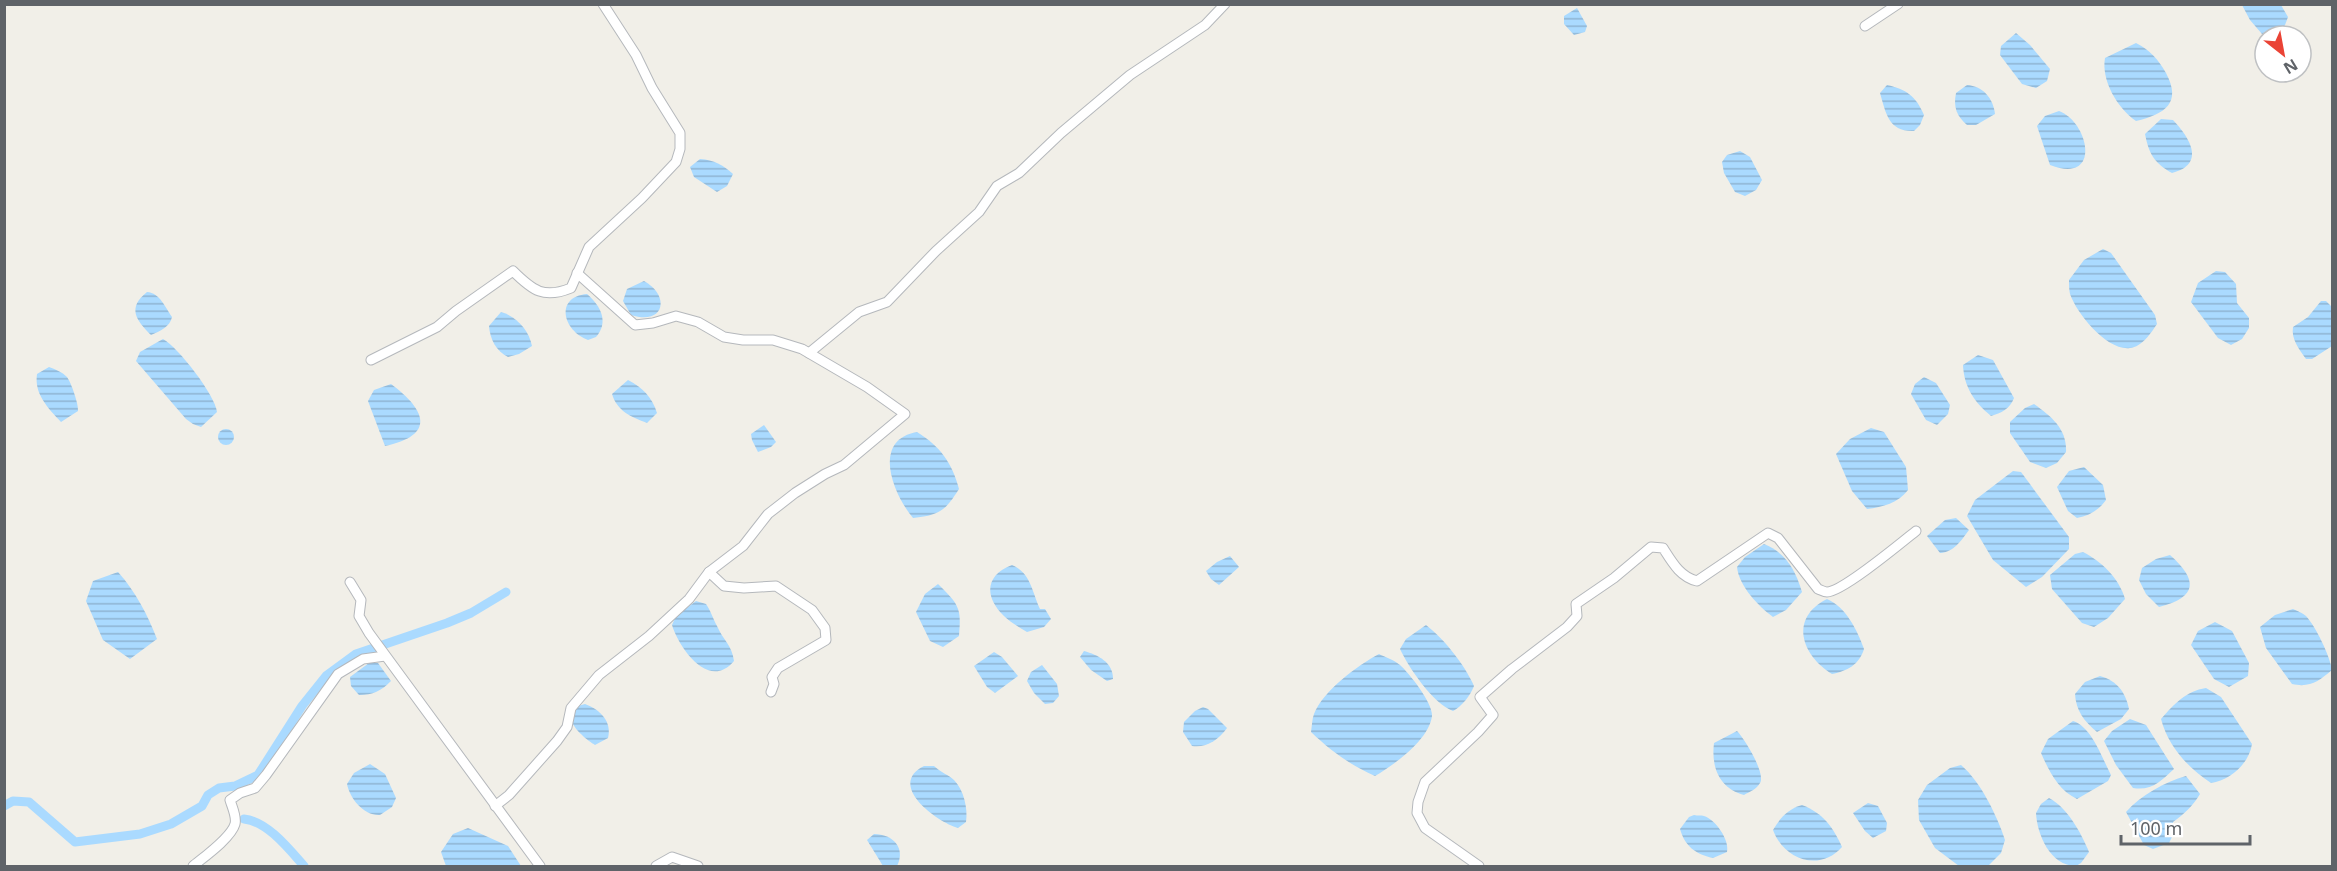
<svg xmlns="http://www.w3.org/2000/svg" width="2337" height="871" viewBox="0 0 2337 871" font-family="'Noto Sans',sans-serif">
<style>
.water{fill:url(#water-rules)}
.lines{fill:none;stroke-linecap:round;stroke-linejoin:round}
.canal{stroke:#aadaff;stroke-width:9}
.minor-casing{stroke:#b5b8bc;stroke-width:11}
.minor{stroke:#fff;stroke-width:9}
</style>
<defs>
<pattern id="water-rules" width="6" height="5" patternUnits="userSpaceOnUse" patternTransform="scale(1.5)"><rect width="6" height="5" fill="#aadaff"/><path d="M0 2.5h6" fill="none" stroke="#8eb4d2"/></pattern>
</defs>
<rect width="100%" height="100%" fill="#f1efe8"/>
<g class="water">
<polygon points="2242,5 2281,5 2288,17 2285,25 2278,34 2262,34 2250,20"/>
<polygon points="1577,8 1587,26 1585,32 1574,35 1564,24 1564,16"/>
<polygon points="2016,33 2030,45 2050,69 2047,81 2036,88 2022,84 2000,55 2001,46"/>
<path d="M2136,43c14,7 22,16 30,30 16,30 -1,41 -30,48 -19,-13 -35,-41 -31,-63z"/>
<path d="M1887,85c19,4 29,11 37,30l-4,10 -6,6c-25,1 -28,-17 -34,-38z"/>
<path d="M1967,85c16,1 26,13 28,29l-19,11h-9c-10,-9 -14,-17 -11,-32z"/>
<path d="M2059,111c30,11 43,74 -9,54l-13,-39 8,-10z"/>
<path d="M2161,119l12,1c17,18 33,44 -1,53 -18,-10 -23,-19 -27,-39z"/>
<polygon points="1740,151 1750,157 1762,180 1756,190 1745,196 1735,192 1724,173 1722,162 1727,155"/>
<path d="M700,159c14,1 23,6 33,15l-6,12 -10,6 -23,-15 -4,-10z"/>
<path d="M2103,249l8,4 44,62 2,9c-6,9 -15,23 -27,24 -23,3 -53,-34 -60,-54 -1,-4 -1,-10 -1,-14l15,-20z"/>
<polygon points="2216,271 2225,272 2236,284 2237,303 2249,318 2249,328 2242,339 2231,345 2218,338 2191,302 2198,283"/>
<path d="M644,281c27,15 20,45 -13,34l-8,-14 4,-12z"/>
<path d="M147,292c13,1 18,15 25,25 -2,10 -12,14 -21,18 -15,-15 -24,-27 -4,-43z"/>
<path d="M587,294c14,12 22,28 9,43l-8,3c-25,-9 -34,-43 -1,-46z"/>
<path d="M2321,301h5l6,6v39l-20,13h-6c-7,-10 -15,-20 -13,-32l15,-10z"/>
<path d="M501,312c15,4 28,18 31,34l-13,8 -11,3c-12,-6 -18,-18 -19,-31z"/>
<path d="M163,339c15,8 52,56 54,73l-16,15 -8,-3 -7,-5 -50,-58 4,-9z"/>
<path d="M1978,355l15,5 21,38c-4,11 -13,15 -23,18 -17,-14 -27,-29 -28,-51z"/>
<path d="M49,367c6,2 13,5 18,10 4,5 12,28 11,34l-17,11c-13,-14 -27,-28 -24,-48z"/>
<polygon points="1924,377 1936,383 1950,405 1948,414 1937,425 1926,420 1911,394 1915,384"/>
<path d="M628,380c15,8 24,17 29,33l-10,10c-16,-6 -30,-12 -35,-29z"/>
<path d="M391,384c35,26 45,51 -6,62l-17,-45 6,-11z"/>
<path d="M2034,404c18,13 33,25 32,48l-9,11 -11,5 -16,-6 -20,-29v-11l15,-14z"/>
<polygon points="764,425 776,442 771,447 758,452 752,440 751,434"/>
<path d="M1871,428l13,4 22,35 2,23c-10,13 -25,17 -41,19l-15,-18 -16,-37 14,-15z"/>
<circle cx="226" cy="437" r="8"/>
<path d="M917,432c23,14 35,31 42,57 -14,22 -19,26 -46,29 -20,-24 -42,-78 4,-86z"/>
<path d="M2084,467l19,18 3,15c-7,10 -17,16 -29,18l-9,-7 -11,-24 12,-16z"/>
<polygon points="2013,471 2021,472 2069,537 2069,549 2042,577 2026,587 1993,560 1967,516 1975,500"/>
<path d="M1956,518l13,12c-8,11 -15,22 -29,23l-13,-17 18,-16z"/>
<path d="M1764,544c22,9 31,25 38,48l-16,18 -13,7c-15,-11 -34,-31 -36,-50l8,-10z"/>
<path d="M2083,552c18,9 36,26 42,47l-17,19 -14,9 -12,-4 -30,-34 -2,-14 25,-21z"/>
<path d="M2170,555c28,25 28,42 -11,52l-13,-13 -7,-14 3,-12 14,-9z"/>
<polygon points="1230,556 1239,567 1219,585 1211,579 1206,571 1217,562"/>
<path d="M1012,565c19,8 20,27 28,44h5l6,10 -7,8 -17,5c-8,-5 -17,-10 -23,-16 -20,-19 -19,-41 8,-51z"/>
<path d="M118,572c18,20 29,42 39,67l-27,20 -27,-19 -17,-39 7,-20z"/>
<path d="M938,584c20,20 24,23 21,52l-16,11 -13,-6 -14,-29 9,-18z"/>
<path d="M1827,599c19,8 30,31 37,50 -5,16 -17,22 -32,25 -31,-19 -43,-56 -5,-75z"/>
<path d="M696,601l10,3c5,7 7,15 11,22 6,14 15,19 17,35 -25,30 -55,-13 -62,-36l4,-9z"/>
<path d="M2293,609c4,2 10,4 13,7 10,11 24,40 26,54 -13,11 -22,18 -40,14l-26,-36 -6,-21 15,-12z"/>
<polygon points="2215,622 2232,631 2249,663 2248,676 2229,687 2214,679 2191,645 2198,631"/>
<path d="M1426,625c19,15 38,39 48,61 -4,10 -12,20 -21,25 -20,-7 -44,-43 -53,-62l6,-10z"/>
<path d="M1084,651c14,4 29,11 29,28l-6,2 -16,-11 -11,-13z"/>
<polygon points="994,652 1002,657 1018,676 995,693 987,687 974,666"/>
<path d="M1379,654c6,3 15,6 21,11 9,8 33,38 32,51 -3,24 -38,49 -57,60 -25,-11 -44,-25 -64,-44 1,-6 1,-13 3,-18 9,-23 44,-49 65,-60z"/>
<path d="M369,663h9l13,18c-10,10 -18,14 -32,14l-8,-9 -1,-9z"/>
<polygon points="1042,665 1057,684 1059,696 1053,703 1045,704 1034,693 1027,681 1031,672"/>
<path d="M2100,676c17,5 25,15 29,33l-8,10 -24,13c-13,-11 -21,-21 -22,-38l10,-12z"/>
<path d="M2206,688l15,9 31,47c-3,20 -22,36 -41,39 -23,-15 -43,-37 -50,-64 13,-15 25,-28 45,-31z"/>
<path d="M585,704c16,6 27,18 23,34l-13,7c-15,-9 -41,-34 -10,-41z"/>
<path d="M1203,707l5,2 19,19c-9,12 -20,20 -35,18l-9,-14 1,-10 11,-11z"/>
<path d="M2130,719l16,6 28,44c-13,12 -22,22 -41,19l-17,-23 -12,-24 8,-10z"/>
<path d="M2073,721c19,6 29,37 38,54l-3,6 -31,18c-19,-9 -28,-28 -36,-46l7,-14z"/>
<path d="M1737,731c8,8 29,43 23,52 -3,6 -11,9 -16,12 -25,-7 -33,-28 -30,-52z"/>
<path d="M370,764l15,10 11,24 -4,9 -12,8c-16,1 -30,-16 -33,-31l7,-11z"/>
<path d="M1961,765c20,17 36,51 44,75l-4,13 -13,13h-29l-24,-18 -16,-28 -1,-20 9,-15 23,-17z"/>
<path d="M924,766h10c6,6 15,9 20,14 10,10 14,29 12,42l-8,6c-21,-6 -72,-43 -34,-62z"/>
<path d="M2186,776l14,18c-7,12 -16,20 -27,28v13l-4,8 -16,6 -9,-4 -18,-33c15,-17 39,-30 60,-36z"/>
<path d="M2049,798c19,10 32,35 40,54l-8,11 -5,3c-26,0 -39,-32 -40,-53l5,-9z"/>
<polygon points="1868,803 1878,806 1887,823 1886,831 1873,838 1865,831 1853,813"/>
<path d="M1802,805c21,8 31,22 40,42 -21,24 -57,15 -69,-17 7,-12 15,-21 29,-25z"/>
<path d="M1694,815c4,1 7,0 10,1 11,3 26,24 23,36l-14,6c-18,-4 -28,-12 -33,-29l9,-12z"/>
<polygon points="468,828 508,846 521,866 446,866 441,852 453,834"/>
<path d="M874,834c19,0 32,14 23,32h-14l-16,-26z"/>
</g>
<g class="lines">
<g class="canal">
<polyline points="4,806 13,801 29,802 75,842 140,834 171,824 202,806 208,795 219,788 235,786 258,775 302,706 326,676 356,654 447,623 471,613 506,592"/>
<path d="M244,819c23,2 45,30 60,47"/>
</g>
<defs>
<g id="minor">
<polyline points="1865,26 1898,4"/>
<polyline points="577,273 635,325 653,323 676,316 698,322 724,337 743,340 773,340 802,349 867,387 905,414 844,465 825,474 795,493 768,514 743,546 709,572"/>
<polyline points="809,353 859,312 887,302 936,251 979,212 997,186 1019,173 1061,133 1130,75 1205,25 1225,4"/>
<path d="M371,360l66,-33 19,-16 57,-40c20,20 31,28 58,17l18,-41 53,-49 34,-36 4,-13v-16l-28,-45 -16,-33 -33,-51"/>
<polyline points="350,582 361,600 359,616 369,633 540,866"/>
<polyline points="495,806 509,795 557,741 567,727 571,708 599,675 649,636 689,599 709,572 724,586 744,588 776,586 812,610 825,628 826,640 778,668 772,677 774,684 771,692"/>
<path d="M193,866c11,-9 38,-28 42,-42 2,-7 -3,-17 -5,-24l10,-7 15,-5 11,-13 72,-101 25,-15 22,-3"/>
<polyline points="656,866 672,857 698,866"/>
<path d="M1479,866l-54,-38 -8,-15 1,-11 7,-20 53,-50 15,-17 -13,-18 32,-28 55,-42 10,-11 -1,-12 38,-26 37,-31 12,1c9,14 17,29 34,33l71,-48 10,5 40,51c3,1 6,3 9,3 15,0 74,-49 89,-61"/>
</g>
</defs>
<use href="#minor" class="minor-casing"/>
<use href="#minor" class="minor"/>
</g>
<rect width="2337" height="871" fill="none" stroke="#5f6368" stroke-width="12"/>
<g transform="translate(2283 54) rotate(149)"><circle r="28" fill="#ffffff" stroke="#bfc1c3" stroke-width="1.5"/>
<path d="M0-4.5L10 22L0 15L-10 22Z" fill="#ea4335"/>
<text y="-9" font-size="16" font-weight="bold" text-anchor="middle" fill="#5f6368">N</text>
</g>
<path d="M2121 835v9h129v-9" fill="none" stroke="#5f6368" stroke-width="3"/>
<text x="2130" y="835" font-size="18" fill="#5f6368" stroke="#ffffff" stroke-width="4.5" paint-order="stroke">100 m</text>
</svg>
